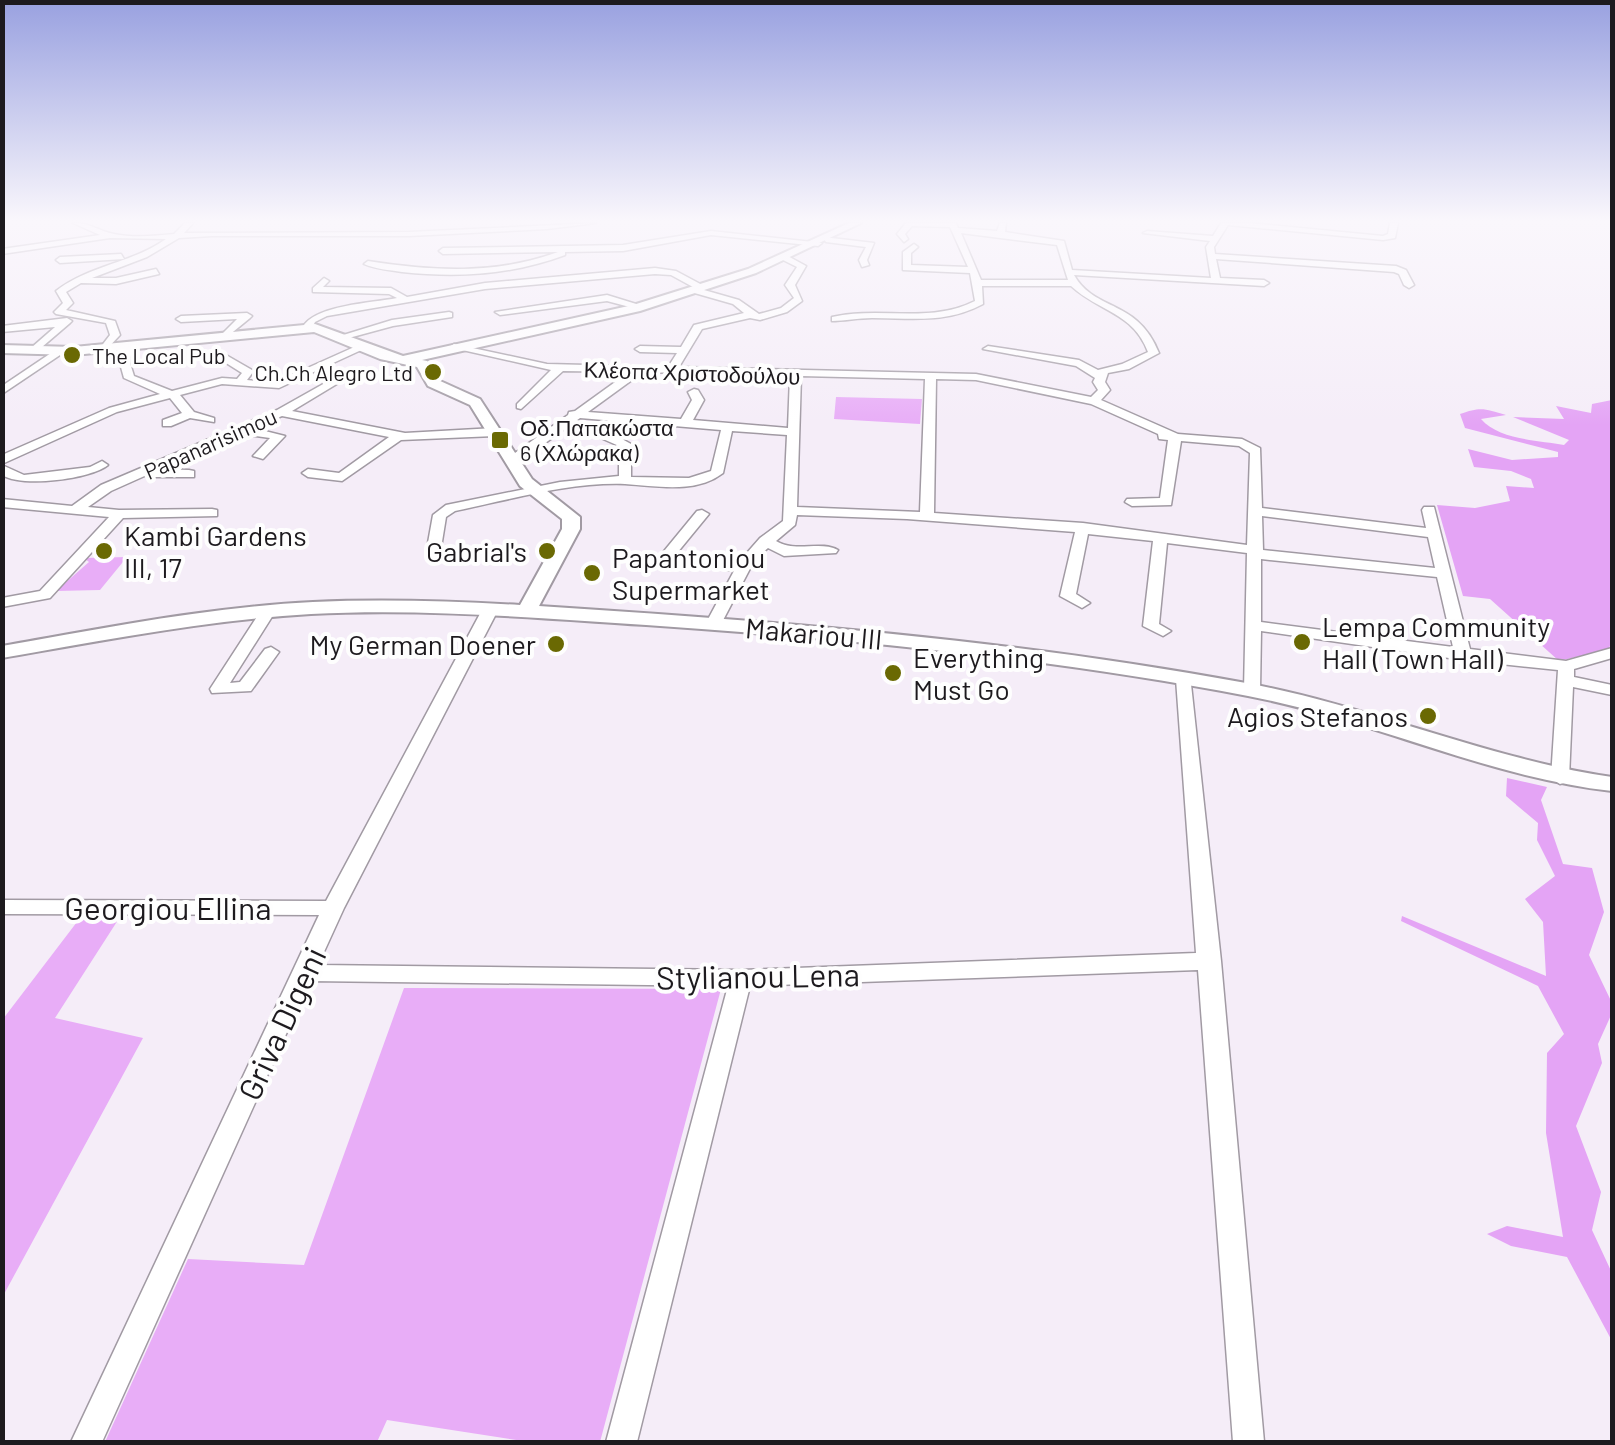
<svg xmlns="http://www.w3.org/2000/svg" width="1615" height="1445" viewBox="0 0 1615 1445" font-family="Barlow,sans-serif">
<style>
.green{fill:#e8adf7}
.forest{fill:#e4a4f5}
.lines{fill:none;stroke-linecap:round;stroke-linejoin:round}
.minor-casing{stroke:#a19aa3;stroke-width:3}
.major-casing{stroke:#a19aa3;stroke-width:4}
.minor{fill:#fff;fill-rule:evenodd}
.major{fill:#fff;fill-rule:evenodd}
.poi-dot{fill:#6a6903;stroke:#fefefe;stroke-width:4}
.labels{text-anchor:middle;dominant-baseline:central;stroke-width:8;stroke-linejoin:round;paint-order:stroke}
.far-poi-label{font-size:22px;fill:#1d1a1e;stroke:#fefefe;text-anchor:start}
.far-street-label{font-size:22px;fill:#1d1a1e;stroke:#fefefe}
.poi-label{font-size:28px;fill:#1d1a1e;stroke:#fefefe;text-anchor:start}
.street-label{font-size:28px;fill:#1d1a1e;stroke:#fefefe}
.near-street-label{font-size:32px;fill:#1d1a1e;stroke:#fefefe}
</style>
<rect width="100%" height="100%" fill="#f5edf8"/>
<g class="green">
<polygon points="836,397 922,399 920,424 834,419"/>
<polygon points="127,557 100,590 56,591 89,562 84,558"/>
<polygon points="80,918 118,920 55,1018 143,1038 3,1296 3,1019"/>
<polygon points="404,988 721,989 600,1442 529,1442 387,1420 377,1442 105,1442 188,1259 304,1265"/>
</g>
<g class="forest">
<path d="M1612,400v238l-3,11 -50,12 -69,-62 -27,-3 -26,-91 38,3 35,-7 -4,-15 28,2 -3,-9 -20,-8 -37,-4 -6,-18 44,11 46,-3v-5l-93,-24 -5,-14c21,-8 26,-5 46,1l-25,4c18,21 57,21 83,26l5,-5 -56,-23 51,2 -8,-13 35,7 1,-9z"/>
<polygon points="1507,778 1547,787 1541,800 1563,864 1592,868 1604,912 1589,955 1612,1003 1612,1013 1598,1044 1602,1063 1576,1126 1601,1192 1592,1230 1612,1273 1612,1341 1567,1257 1511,1246 1487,1234 1507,1226 1563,1237 1546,1133 1547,1053 1564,1034 1538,986 1401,921 1402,916 1546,976 1543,922 1525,899 1555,876 1537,840 1538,823 1506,796"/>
</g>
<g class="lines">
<defs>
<g id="minor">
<path d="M73,223c15,-1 26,8 41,11 19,4 40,2 60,0l11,-11h8l-9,10 225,-1 187,-9 -49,6 -138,7h-197l-33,2 -32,19 -55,21h24l40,-9 3,5 -43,10 -35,-1 -15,9 7,11 -7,7 49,11 5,14 -15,16 -5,-3 10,-13 -4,-12 -50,-9 -2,-2 9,-9 -7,-12c33,-26 77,-28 110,-52l-56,-1 -108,16v-5l98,-14z"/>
<path d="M906,223h50l2,5 39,3 3,-8h6l-1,9 59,9 8,29 139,8 -5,-31 4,-6 -67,-8 4,-2 66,5 8,-13h28l134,13 5,-2 2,-11h8l-3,15 -12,2 -155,-15 -14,22 1,7 181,12 10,4 8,15 -5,3 -5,-3 -5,-11 -5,-2 -178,-13 4,19 44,2 5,3 -5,3 -190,-11c21,37 64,24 85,78l-30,16 -21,4 -3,9 5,8 -9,10 77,34 64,5 18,9 2,60 164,20 -4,-18 2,-3h10l36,142 96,12 46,-13v10l-38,11v8l38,8v10l-39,-8 -4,91 -2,4 -7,2 -9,-6 7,-108 -95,-10 -202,-29 -1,59 -2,4h-12l-2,-4 3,-137 -80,-10 -8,81 12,7 -8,5 -20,-10 10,-85 -65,-7 -12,60 14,9 -8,5 -22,-12 15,-64 -168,-13 -110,-4 -2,10 -19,16c20,12 44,-1 62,9l-2,3 -52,3 -16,-8 -13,11 -35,67h-12l-2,-3 28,-52 -67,-11 -7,-4 37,-45 5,-1 7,4 -32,39 61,10 22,-25 23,-17 4,-86 -55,-4 -9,42c-27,21 -66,13 -98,11 -57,-2 -115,16 -170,27l-9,6 -6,37 -7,4 -5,-1 -2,-3 7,-39 13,-10 114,-23 59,-6v-30l-16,-7v-6h8l20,11v33l58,1 22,-7 10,-41 -141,-12 -64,46h-8v-6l60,-43 1,-3 6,-1 54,-39 -66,-1 -42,38 -4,-1v-4l34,-34 -102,-23 5,-3 93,20 121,3 9,-14 -37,-1 -5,-3 5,-3 41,1 13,-22 50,-12 -11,-9 -42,-12 2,-5 -22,-12 -16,-1 -170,15 -158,27 -12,6 -4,8 -9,-2c12,-23 70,-25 95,-30l-8,-4 -76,-2v-4l11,-10 5,3 -6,6 68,1 16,9 78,-14 170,-15 21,3 28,15v4l35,10 20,14 22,-6 13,-10 -9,-13 12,-18 -16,-8 3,-5 22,12 -11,19 7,16 -15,11 -27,8 -10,-2 -48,11 -23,38 297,7 115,23 7,-7 -5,-8 2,-4 -19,-12 -93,-17 5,-3 91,14 19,10 24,-6 26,-12c-15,-40 -49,-40 -77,-66h-89l1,18c-37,20 -70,14 -111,14 -14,0 -27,3 -40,3v-4c48,-11 98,7 143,-16l-5,-28 -67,-3v-18l11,-8 4,3 -7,6v12l57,2 -18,-40 -38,-1 -7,8 3,5 -4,3 -7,-8zM961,233l96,12 11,35h-87zM643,372l147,4 -2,52 -95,-8 11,-20 -6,-10 -4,-1 -6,3 4,8 -11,19 -93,-7zM801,376l124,3 -5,133 -123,-5zM936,379l40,1 115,24 67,30 1,5 9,1 -8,58 -33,1 -2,3 7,4 39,-1 10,-64 58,5 11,7 -3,92 -164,-22 -149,-10zM1262,516l166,21 7,31 -172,-18zM1261,559l176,18 16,70 -192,-25z"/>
<path d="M711,231l111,12 -4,3 -107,-11 -88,16 -58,1v3c-54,20 -107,23 -163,17 -13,-2 -27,-3 -38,-8l4,-3c65,10 127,14 190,-9l-115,2 -4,-3 4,-3 180,-3z"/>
<polygon points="823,237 874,243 867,260 869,265 862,267 859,260 866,247 826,242"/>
<polygon points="121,254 124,259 60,263 56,260 60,257"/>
<polygon points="607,295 646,307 641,310 607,301 500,315 495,312"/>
<polygon points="449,312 452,313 452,317 393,326 345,339 340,336 392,320"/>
<polygon points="247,313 252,316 250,318 228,336 223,333 237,319 181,322 176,319 181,316"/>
<polygon points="67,318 72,321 70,323 35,353 30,350 31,348 55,327 2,332 2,326"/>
<polygon points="126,344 135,346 129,360 134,376 172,391 222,378 237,379 242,373 215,356 214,354 219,351 252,370 253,372 247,380 274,383 361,344 370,346 279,388 222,384 180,395 194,412 214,418 214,422 190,418 171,426 163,426 163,420 182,413 170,398 117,412 2,464 2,455 109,408 160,394 124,378 119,360"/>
<polygon points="57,349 66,351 2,394 2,386"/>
<polygon points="341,374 350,376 292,411 405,433 495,428 501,432 495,436 401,440 342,481 308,477 302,473 308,469 339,473 389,437 282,416 253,428 285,436 263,459 253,456 270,438 241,434 160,469 189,470 194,471 194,477 155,477 149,474 111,491 88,507 119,510 212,509 217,510 217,516 123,518 50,598 2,607 2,598 40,591 109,517 2,507 2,499 72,506 101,485 277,410"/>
<path d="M102,461l6,4c-17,14 -86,23 -106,10v-10l22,10 66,-8z"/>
<polygon points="490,605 498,610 344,908 318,965 741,970 1196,953 1176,679 1184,674 1190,675 1221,961 1264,1442 1233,1442 1198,970 750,986 637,1442 606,1442 728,986 310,981 102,1442 71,1442 319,915 2,914 2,900 326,901 482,610"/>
<polygon points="267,607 275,612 230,683 240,682 265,649 271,647 279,652 251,691 212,693 210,689 262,609"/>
</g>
<path id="major" d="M849,223h12l-105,50 -116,38 -218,49 5,1 11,19 42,19 52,80 48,38v12l-41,77c237,15 474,34 707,77 125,23 241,76 366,94v14c-125,-14 -240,-71 -364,-95 -198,-38 -400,-57 -602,-71 -111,-7 -224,-17 -335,-11 -104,6 -206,26 -309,44v-12c103,-18 207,-39 311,-44 69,-3 138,-1 207,3l42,-76v-10l-42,-33 -50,-81 -42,-19 -11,-19 -37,-8 -66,-27 -240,23 -72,-2v-8l72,2 241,-23 88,32 230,-51 115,-36z"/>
</defs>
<use href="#minor" class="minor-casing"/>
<use href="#major" class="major-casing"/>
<use href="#minor" class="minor"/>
<use href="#major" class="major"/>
</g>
<linearGradient id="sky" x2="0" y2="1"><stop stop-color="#99a1e0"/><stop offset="0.52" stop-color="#faf7fc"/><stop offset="1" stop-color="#faf7fc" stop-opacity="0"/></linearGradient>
<rect width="1615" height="425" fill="url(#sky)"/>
<g class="poi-dot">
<circle cx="72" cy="355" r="10"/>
<circle cx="433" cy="372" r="10"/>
<rect x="490" y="430" width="20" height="20" rx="5"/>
<circle cx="104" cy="551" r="10"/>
<circle cx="547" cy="551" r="10"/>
<circle cx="592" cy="573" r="10"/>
<circle cx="1302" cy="642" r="10"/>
<circle cx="556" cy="644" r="10"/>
<circle cx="893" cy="673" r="10"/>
<circle cx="1428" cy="716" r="10"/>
</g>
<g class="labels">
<g class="far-poi-label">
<text x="92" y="355">The Local Pub</text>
<text x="413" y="372" text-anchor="end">Ch.Ch Alegro Ltd</text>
<text x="520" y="427">Οδ.Παπακώστα<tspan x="520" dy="25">6 (Χλώρακα)</tspan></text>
</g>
<g class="far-street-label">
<text transform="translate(692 372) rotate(2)">Κλέοπα Χριστοδούλου</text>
<text transform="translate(210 443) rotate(-24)">Papanarisimou</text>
</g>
<g class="poi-label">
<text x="124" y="535">Kambi Gardens<tspan x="124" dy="32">III, 17</tspan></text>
<text x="527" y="551" text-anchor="end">Gabrial's</text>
<text x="612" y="557">Papantoniou<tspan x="612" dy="32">Supermarket</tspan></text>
<text x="1322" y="626">Lempa Community<tspan x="1322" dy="32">Hall (Town Hall)</tspan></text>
<text x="536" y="644" text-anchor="end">My German Doener</text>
<text x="913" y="657">Everything<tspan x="913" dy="32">Must Go</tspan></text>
<text x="1408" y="716" text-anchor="end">Agios Stefanos</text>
</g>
<g class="street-label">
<text transform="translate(814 633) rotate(5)">Makariou III</text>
</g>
<g class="near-street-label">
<text x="168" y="907">Georgiou Ellina</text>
<text transform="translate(758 975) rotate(-1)">Stylianou Lena</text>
<text transform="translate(281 1023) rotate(-65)">Griva Digeni</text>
</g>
</g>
<rect width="1615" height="1445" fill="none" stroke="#1d1a1e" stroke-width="10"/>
</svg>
